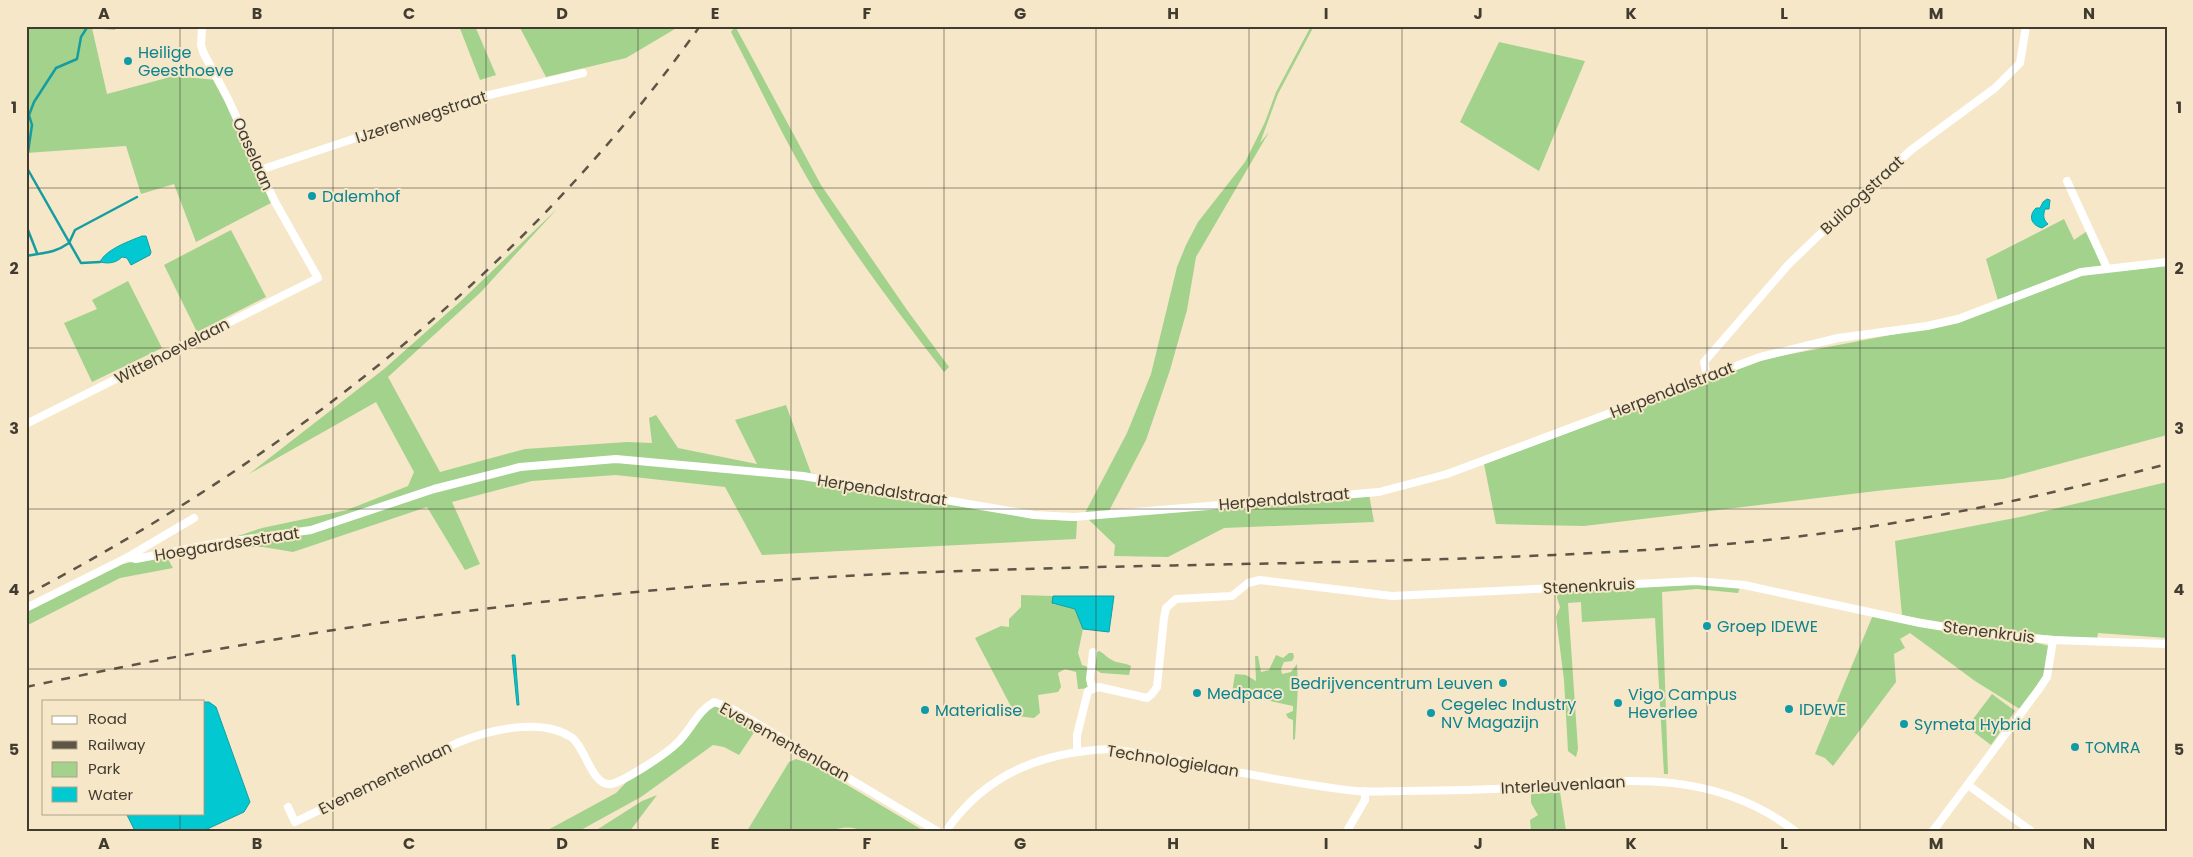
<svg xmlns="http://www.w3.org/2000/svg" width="2193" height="857" viewBox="0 0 2193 857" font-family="Poppins,sans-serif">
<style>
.green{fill:#a2d28c}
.water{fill:#02c8d1;stroke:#159ea1}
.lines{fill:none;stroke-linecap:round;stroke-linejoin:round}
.stream{stroke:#159ea1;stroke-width:2.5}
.minor{stroke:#fff;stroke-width:8}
.rail{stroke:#5d5647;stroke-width:2.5;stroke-dasharray:9 9;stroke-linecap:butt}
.grid{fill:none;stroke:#423c30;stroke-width:1;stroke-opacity:0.55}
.culture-dot{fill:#0f9aa8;stroke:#f6e7c8;stroke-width:2}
.labels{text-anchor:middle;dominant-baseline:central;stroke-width:4;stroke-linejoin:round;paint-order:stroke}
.culture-label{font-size:16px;fill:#0d838f;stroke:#f6e7c8;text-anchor:start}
.street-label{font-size:16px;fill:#423c30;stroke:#f6e7c8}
.neatline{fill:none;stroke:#423c30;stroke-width:2}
.grid-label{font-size:16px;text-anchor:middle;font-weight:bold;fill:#423c30}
</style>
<rect width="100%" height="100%" fill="#f6e7c8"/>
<g class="green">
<polygon points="26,26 116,26 115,30 92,28 107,94 174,76 217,80 271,203 196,242 174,184 141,194 126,146 26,153"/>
<polygon points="459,26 475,26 496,75 480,80"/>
<polygon points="519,26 680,26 626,58 546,77"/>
<path d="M735,26l86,159 86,125 42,57 -5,5c-41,-53 -82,-107 -118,-163 -36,-56 -64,-118 -95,-177z"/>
<polygon points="1311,26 1314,26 1278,94 1260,143 1269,132 1196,257 1187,310 1170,370 1146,440 1109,511 1085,513 1127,433 1151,374 1177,267 1186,245 1198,222 1245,162 1265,122 1276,92"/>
<polygon points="1499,42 1585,61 1539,171 1460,122"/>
<polygon points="557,209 481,292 388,377 440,472 525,449 627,442 652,443 649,418 656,415 678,448 757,464 735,420 786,405 811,473 1036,519 1077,521 1076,539 762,555 725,487 616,475 532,481 452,502 480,564 465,570 427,507 293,552 263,547 189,548 213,544 262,528 347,510 408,486 414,472 376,402 249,474 384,369 462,300"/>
<polygon points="2064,219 2074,240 2090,229 2107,268 2094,270 1999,304 1986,259"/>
<polygon points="231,230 266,297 197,332 164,265"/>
<polygon points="2167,266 2167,435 2003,479 1885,490 1584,526 1496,524 1484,464 1765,359 1948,324 2082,275"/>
<polygon points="128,281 162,348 92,382 64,323 97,309 92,300"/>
<path d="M2167,482v156l-69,-5 -1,6c-66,-4 -130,-11 -195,-24l-7,-74 125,-24z"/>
<polygon points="1369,494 1374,522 1224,528 1168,557 1114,556 1115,545 1087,518"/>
<polygon points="148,558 168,559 173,568 120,578 26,626 26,611 119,565"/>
<polygon points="1696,583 1740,587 1738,593 1697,589 1662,592 1668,774 1664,774 1655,618 1582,622 1581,602 1568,603 1578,749 1576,757 1568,751 1564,680 1556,617 1560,607 1557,598 1558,591"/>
<polygon points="1021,595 1053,596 1053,604 1075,609 1083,629 1078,653 1082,665 1091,668 1092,688 1078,689 1076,672 1065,669 1058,673 1061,687 1058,692 1038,695 1040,713 1034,718 1016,716 975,638 1001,626 1009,627 1009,619 1021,607"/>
<polygon points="1873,615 1980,636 2034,642 2053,647 2047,677 2023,711 1975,681 1910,633 1900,639 1905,648 1894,654 1896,682 1833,766 1825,758 1815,754"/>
<path d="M1099,651c5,2 8,7 13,9 6,4 12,2 19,6l-2,9 -28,-2 -8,-5 2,-15z"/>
<polygon points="1289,653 1293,653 1294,657 1292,661 1284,662 1281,669 1282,674 1291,672 1297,664 1298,686 1295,739 1293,740 1293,720 1288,718 1286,714 1293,711 1293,706 1266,700 1269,692 1262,690 1257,691 1255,698 1232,693 1235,674 1246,675 1256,681 1255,656 1258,656 1261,672 1269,670 1276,655 1283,658"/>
<polygon points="1992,694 2015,711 1991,745 1967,727"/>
<polygon points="714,702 759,725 739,755 724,747 713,745 641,797 579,831 546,831 616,793 637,771 677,744"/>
<path d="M796,759l18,6 110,66h-63c-10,-6 -21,-3 -31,0h-83l42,-69z"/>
<polygon points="1560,792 1566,831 1531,831 1530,820 1538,815 1531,803 1531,794"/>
<polygon points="657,795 630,831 595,831 642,801"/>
</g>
<g class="water">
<path d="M2047,199l3,1 -1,9h-4c-2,7 -2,10 3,15l-6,4c-11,-3 -14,-12 -6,-20h4l3,-6z"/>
<path d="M142,236h4l5,16 -1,3 -19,10 -4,-7 -5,-1c-6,6 -13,7 -22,5 6,-13 30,-21 42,-26z"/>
<polygon points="1053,596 1114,596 1109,632 1083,629 1075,609 1052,603"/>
<polygon points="512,655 515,655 519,705 517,705"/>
<polygon points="204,702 209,702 216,707 250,802 244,812 203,831 135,831 126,813 204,813"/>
</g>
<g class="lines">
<g class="stream">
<polyline points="26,153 28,152 32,125 29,115 34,102 56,68 77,59 81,37 88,26"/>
<polyline points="27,168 81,263 100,262"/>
<polyline points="26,225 37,253"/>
<polyline points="69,243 75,230 137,197"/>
<path d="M26,256c19,-4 27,-2 43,-13"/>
</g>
<g class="minor">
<polyline points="260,170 476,98 583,73"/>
<polyline points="2067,181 2107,268"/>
<polyline points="1707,376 1704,362 1788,265 1819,235 1911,150 1995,88 2020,63 2026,26"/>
<polyline points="26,424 318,278 274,200 228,99 203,52 201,45 202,26"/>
<polyline points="128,557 136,559 213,544 311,530 434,489 520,467 616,459 803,476 1034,515 1074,517 1379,492 1447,474 1760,357 1838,338 1927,326 1958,319 2081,272 2167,262"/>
<polyline points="26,608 128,557 194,518"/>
<polyline points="1092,688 1090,679 1093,652"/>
<polyline points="1077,751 1077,735 1088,691 1099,687 1147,698 1152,694 1157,687 1164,618 1166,608 1176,599 1232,596 1248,583 1260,580 1392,596 1696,581 1744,585 1920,623 1981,633 2053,640 2167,644"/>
<polyline points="1968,785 2031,831"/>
<path d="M288,807l7,15 162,-79c31,-13 84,-26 114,-6 14,9 21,50 40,47 12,-2 55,-30 65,-40 15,-13 20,-32 38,-42l15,5 208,124"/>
<path d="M946,831c40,-58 97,-79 164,-82 82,12 163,33 246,42 16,1 33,0 49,0 38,0 76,-1 114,-3 99,-8 191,-22 276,43"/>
<polyline points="1347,831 1365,800 1365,791"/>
<polyline points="1933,831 2039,689 2047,677 2053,640"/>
</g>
<g class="rail">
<path d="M26,595c263,-138 502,-326 674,-569"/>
<path d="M26,687c283,-61 570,-99 859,-113 264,-12 528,-8 791,-26 165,-11 331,-41 491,-84"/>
</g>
</g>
<path class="grid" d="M180,26v675M333,26v805M486,26v805M638,26v805M791,26v805M944,26v805M1096,26v805M1249,26v805M1402,26v805M1555,26v805M1707,26v805M1860,26v805M2013,26v805M26,188h2141M26,348h2141M26,509h2141M26,669h2141M180,813v18"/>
<g class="culture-dot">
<circle cx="128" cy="61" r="5"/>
<circle cx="312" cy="196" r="5"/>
<circle cx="1707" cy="626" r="5"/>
<circle cx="1503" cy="683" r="5"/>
<circle cx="1197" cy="693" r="5"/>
<circle cx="1618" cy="703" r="5"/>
<circle cx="1789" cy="709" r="5"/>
<circle cx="925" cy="710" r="5"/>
<circle cx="1431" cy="713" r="5"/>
<circle cx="1904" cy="724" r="5"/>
<circle cx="2075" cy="747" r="5"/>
</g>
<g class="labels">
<g class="culture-label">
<text x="138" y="52">Heilige<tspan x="138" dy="18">Geesthoeve</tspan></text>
<text x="322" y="196">Dalemhof</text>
<text x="1717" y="626">Groep IDEWE</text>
<text x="1493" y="683" text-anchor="end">Bedrijvencentrum Leuven</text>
<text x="1207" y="693">Medpace</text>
<text x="1628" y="694">Vigo Campus<tspan x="1628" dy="18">Heverlee</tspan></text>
<text x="1441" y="704">Cegelec Industry<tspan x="1441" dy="18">NV Magazijn</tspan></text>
<text x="1799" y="709">IDEWE</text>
<text x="935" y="710">Materialise</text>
<text x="1914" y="724">Symeta Hybrid</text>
<text x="2085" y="747">TOMRA</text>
</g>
<g class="street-label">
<text transform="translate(421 117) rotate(-18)">IJzerenwegstraat</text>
<text transform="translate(253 154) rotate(66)">Oaselaan</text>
<text transform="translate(1862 195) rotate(-43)">Builoogstraat</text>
<text transform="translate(172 351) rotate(-27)">Wittehoevelaan</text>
<text transform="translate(1672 390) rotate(-21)">Herpendalstraat</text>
<text transform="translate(882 490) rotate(9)">Herpendalstraat</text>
<text transform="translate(1284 499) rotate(-5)">Herpendalstraat</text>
<text transform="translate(227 544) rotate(-9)">Hoegaardsestraat</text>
<text transform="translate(1589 586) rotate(-3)">Stenenkruis</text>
<text transform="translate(1989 632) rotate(7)">Stenenkruis</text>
<text transform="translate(785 742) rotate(29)">Evenementenlaan</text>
<text transform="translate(1173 761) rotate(9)">Technologielaan</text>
<text transform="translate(385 778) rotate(-26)">Evenementenlaan</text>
<text transform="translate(1563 785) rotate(-3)">Interleuvenlaan</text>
</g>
</g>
<rect width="2193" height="857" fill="none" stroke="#f6e7c8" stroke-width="55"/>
<rect x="42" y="700" width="162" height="115" fill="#f6e7c8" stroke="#aea38b"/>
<rect x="52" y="716" width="25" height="8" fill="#ffffff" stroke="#aea38b"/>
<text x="88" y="724" font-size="15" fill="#423c30">Road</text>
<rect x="52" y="741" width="25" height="8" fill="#5d5647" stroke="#aea38b"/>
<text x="88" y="750" font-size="15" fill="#423c30">Railway</text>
<rect x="52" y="762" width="25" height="15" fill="#a2d28c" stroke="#aea38b"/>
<text x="88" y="774" font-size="15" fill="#423c30">Park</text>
<rect x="52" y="787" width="25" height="15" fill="#02c8d1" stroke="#aea38b"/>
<text x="88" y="800" font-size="15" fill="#423c30">Water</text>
<rect x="28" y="28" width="2138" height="802" class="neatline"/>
<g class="grid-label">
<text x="104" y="19">A</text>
<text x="257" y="19">B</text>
<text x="409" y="19">C</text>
<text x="562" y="19">D</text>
<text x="715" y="19">E</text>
<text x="867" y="19">F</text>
<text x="1020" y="19">G</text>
<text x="1173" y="19">H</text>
<text x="1326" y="19">I</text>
<text x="1478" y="19">J</text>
<text x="1631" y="19">K</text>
<text x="1784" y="19">L</text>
<text x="1936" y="19">M</text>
<text x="2089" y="19">N</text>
<text x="14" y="113">1</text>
<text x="2179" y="113">1</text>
<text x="14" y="274">2</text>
<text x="2179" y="274">2</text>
<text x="14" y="434">3</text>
<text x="2179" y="434">3</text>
<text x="14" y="595">4</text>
<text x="2179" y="595">4</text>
<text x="14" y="755">5</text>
<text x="2179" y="755">5</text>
<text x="104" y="849">A</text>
<text x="257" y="849">B</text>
<text x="409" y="849">C</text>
<text x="562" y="849">D</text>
<text x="715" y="849">E</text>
<text x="867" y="849">F</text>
<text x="1020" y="849">G</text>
<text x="1173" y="849">H</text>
<text x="1326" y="849">I</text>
<text x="1478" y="849">J</text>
<text x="1631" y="849">K</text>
<text x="1784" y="849">L</text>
<text x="1936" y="849">M</text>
<text x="2089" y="849">N</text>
</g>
</svg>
